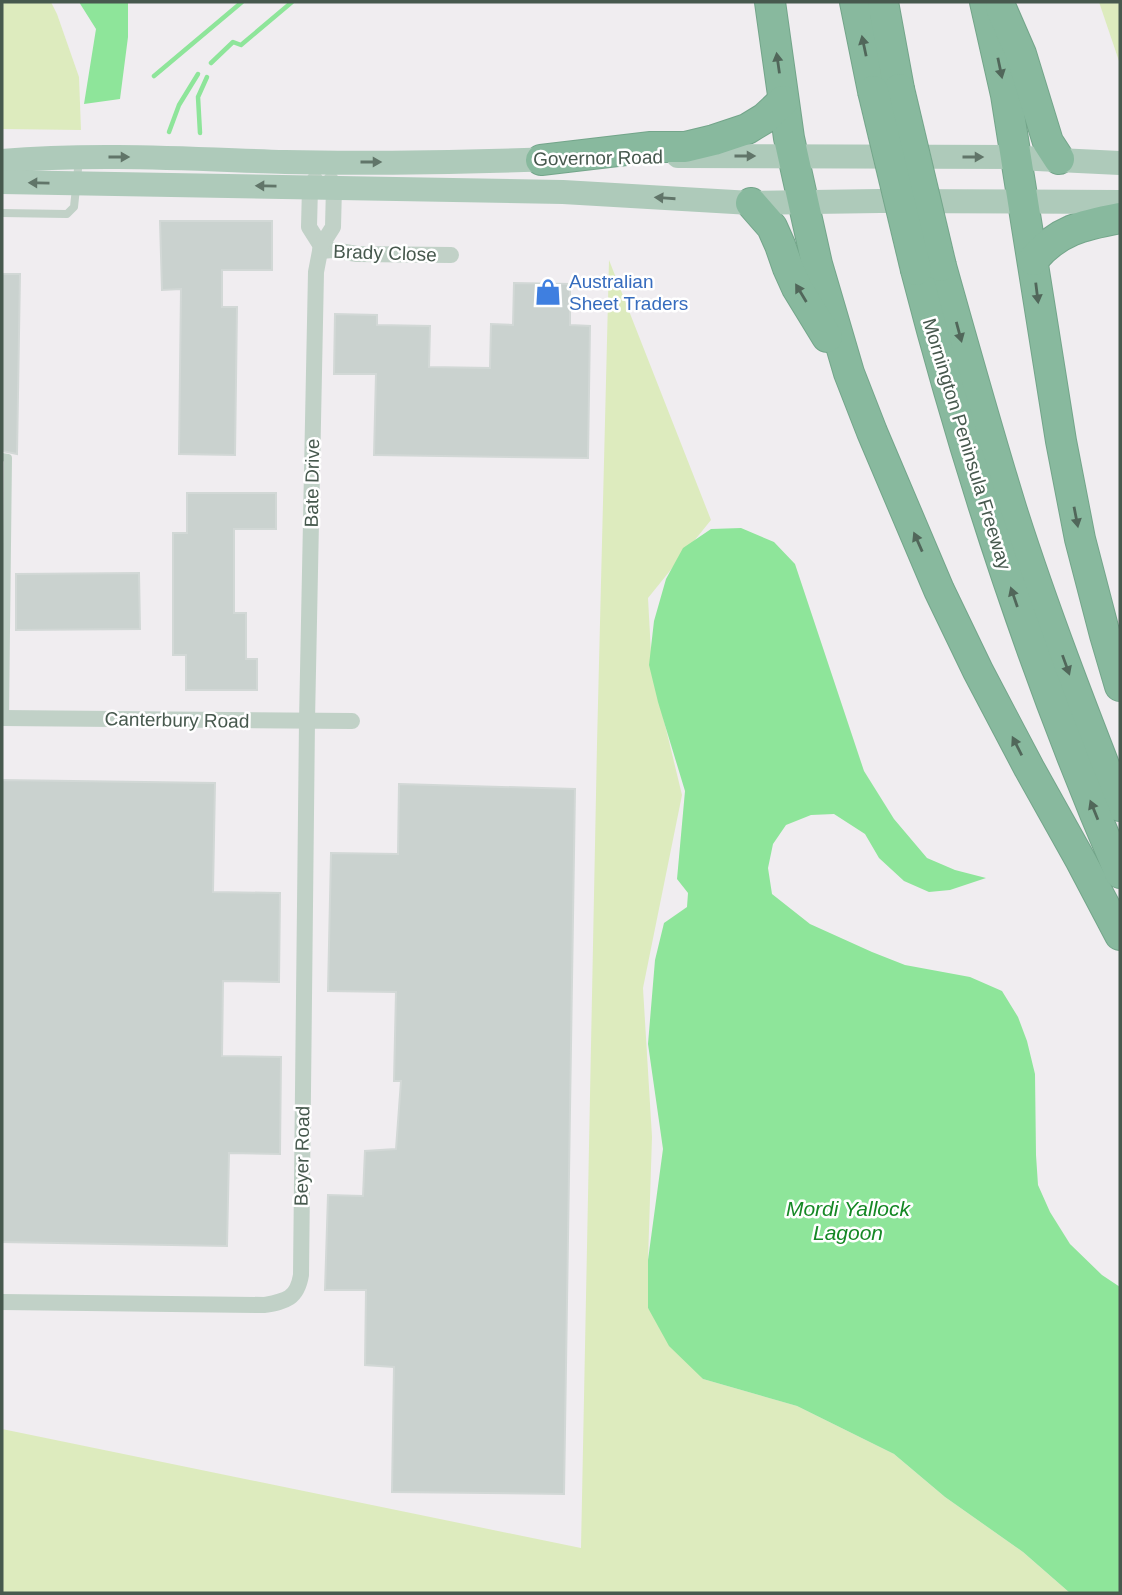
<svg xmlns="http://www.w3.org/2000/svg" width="1122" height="1595" viewBox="0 0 1122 1595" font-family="Helvetica,sans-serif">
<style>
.green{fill:#ddebbe}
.water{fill:#8ee59a}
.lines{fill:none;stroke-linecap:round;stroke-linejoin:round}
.stream{stroke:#8ee59a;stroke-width:4.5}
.building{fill:#cad2cf;stroke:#d2d8d6;stroke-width:2}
.motorway-casing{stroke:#73a58a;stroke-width:32}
.service{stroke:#c1d1c7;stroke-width:8}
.minor{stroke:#c1d1c7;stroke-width:16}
.primary{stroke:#aecaba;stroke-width:24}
.motorway{stroke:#88b99e;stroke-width:30}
.motorway-bridge-casing{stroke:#73a58a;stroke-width:32;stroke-linecap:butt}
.motorway-bridge{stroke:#88b99e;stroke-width:30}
.oneway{fill:#51675a}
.oneway2{fill:#617569}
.labels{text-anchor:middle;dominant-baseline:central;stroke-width:5;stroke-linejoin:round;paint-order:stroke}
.street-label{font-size:19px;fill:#47594e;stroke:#fff}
.shop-label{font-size:19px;fill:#366cbe;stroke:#fff;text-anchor:start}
.water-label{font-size:21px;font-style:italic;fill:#158825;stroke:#fff}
</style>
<rect width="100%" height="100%" fill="#f0edf0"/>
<g class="green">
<polygon points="2,2 51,2 57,14 79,77 81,130 2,129"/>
<polygon points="1099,2 1120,2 1120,64"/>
<polygon points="609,260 711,520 648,598 652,671 682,795 643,988 652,1137 648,1260 648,1308 703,1379 797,1406 894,1454 945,1497 1023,1552 1070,1593 2,1593 2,1429 581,1548 597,744"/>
</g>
<g class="water">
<polygon points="79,2 128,2 128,37 120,99 84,104 96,29"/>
<polygon points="741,528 774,542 795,564 864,771 894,819 927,858 955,870 986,878 950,890 929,892 904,881 879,858 865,834 834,814 811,815 786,825 773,844 768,868 772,894 810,924 872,952 905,965 970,977 1002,991 1018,1017 1027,1041 1035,1074 1036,1155 1038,1185 1050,1212 1070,1244 1102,1275 1120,1287 1120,1593 1070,1593 1023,1552 945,1497 894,1454 797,1406 703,1379 669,1346 648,1308 648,1260 663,1149 648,1044 655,960 664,923 687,907 688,893 677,879 685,791 658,702 649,665 654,621 666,579 683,548 711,529"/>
</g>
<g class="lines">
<g class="stream">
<polyline points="211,63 233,42 241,45 292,2"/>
<polyline points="154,76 242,2"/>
<polyline points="169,132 179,105 198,74"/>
<polyline points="200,133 198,97 207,77"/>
</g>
</g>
<g class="building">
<polygon points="160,221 272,221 272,270 222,270 222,307 237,307 235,455 179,454 181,289 162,290"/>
<polygon points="2,274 20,274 17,454 2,451"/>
<polygon points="514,283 570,284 570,325 590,326 588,458 374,455 376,374 334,374 335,314 377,315 377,325 430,326 429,367 490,368 491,324 513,325"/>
<polygon points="187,493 276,493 276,529 234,529 234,613 246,613 246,659 257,659 257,690 186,690 186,655 173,655 173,533 187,533"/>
<polygon points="139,573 140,629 16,630 16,574"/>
<polygon points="2,780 215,783 213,892 280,893 279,982 223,981 222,1056 281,1057 280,1154 229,1153 227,1246 2,1242"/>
<polygon points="399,784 575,789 564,1494 392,1492 394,1367 365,1365 366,1290 325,1290 328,1195 363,1196 365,1151 396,1149 401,1081 394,1081 396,992 328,991 331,853 398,854"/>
</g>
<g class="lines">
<defs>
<g id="motorway">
<polyline points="770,2 789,138 817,264 849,373 872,432 939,590 978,671 1029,768 1081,861 1120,935"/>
<polyline points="855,2 873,91"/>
<polyline points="883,2 899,89"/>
<polyline points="985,2 1006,95 1061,441 1080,539 1105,635 1120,686"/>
<polyline points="1001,8 1021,54 1048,142 1059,159"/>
<polyline points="541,160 651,147 685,147 714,140 747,129 765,118 783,101"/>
<polyline points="751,203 772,227 780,245 788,268 797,288 827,337"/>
<path d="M1033,260c25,-30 50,-35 87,-42"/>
<path d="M941,266c23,82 46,164 71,245 32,100 70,198 108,295"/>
<path d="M916,270c53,205 120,408 204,603"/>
</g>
</defs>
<use href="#motorway" class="motorway-casing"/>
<g class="service">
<polyline points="2,213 67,214 74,207 78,169 76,160"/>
<polyline points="2,457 8,458 5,718"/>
</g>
<g class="minor">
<polyline points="315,179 310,187 309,227 321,246"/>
<polyline points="320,251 333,250 357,254 451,255"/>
<polyline points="2,718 352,721"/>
<path d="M2,1302l263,3c21,-4 32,-6 36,-30l6,-554 9,-449 5,-26 12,-19 1,-40 -3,-7"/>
</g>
<g class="primary">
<polyline points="678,156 1016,157 1037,159 1120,163"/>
<path d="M2,161c94,-8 188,-2 283,1 91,2 181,0 272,-3"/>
<polyline points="2,182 563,192 751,203 880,201 1120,202"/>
</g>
<use href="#motorway" class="motorway"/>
<defs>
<g id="motorway-bridge">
<polyline points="899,89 941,266"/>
<polyline points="873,91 916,270"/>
</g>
</defs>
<use href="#motorway-bridge" class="motorway-bridge-casing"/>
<use href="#motorway-bridge" class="motorway-bridge"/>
</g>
<defs><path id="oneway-solid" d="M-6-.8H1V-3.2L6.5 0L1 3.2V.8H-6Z" transform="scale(1.75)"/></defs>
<g class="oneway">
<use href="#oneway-solid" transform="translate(864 46) rotate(-102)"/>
<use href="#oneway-solid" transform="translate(778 63) rotate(-98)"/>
<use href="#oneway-solid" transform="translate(1000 68) rotate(78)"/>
<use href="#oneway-solid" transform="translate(801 293) rotate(-121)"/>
<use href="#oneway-solid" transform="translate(1037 293) rotate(83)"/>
<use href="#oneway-solid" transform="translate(959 332) rotate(75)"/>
<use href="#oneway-solid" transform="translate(1076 517) rotate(79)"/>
<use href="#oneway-solid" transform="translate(918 542) rotate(-114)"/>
<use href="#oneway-solid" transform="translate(1014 597) rotate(-109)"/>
<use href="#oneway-solid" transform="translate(1066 665) rotate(70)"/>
<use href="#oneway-solid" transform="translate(1017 746) rotate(-117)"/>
<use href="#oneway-solid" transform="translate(1094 810) rotate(-112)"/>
</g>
<g class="oneway2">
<use href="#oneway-solid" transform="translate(745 156)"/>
<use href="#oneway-solid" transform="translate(119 157)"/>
<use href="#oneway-solid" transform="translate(973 157)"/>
<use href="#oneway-solid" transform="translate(371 162)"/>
<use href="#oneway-solid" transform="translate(39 183) rotate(-179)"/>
<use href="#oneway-solid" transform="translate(266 186) rotate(-179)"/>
<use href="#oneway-solid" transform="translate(665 198) rotate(-176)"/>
</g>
<defs>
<symbol id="shop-bare" viewBox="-9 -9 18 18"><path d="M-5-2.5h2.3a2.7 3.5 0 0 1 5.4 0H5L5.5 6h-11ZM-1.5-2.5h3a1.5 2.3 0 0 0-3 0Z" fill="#3f7fe0" stroke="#fff" stroke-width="2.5" paint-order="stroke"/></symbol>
</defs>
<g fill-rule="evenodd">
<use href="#shop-bare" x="529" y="273" width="38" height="38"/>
</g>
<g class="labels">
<g class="street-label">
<text transform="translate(598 158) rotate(-1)">Governor Road</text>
<text transform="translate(385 253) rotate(2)">Brady Close</text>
<text transform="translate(967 444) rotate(73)">Mornington Peninsula Freeway</text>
<text transform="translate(312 483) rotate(-89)">Bate Drive</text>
<text transform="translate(177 720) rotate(1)">Canterbury Road</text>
<text transform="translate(302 1156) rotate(-89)">Beyer Road</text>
</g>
<g class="shop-label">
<text x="569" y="281">Australian<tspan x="569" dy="22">Sheet Traders</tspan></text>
</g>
<g class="water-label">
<text x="848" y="1208">Mordi Yallock<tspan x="848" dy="24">Lagoon</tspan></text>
</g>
</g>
<rect width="1122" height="1595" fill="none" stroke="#47594e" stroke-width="7"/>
</svg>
